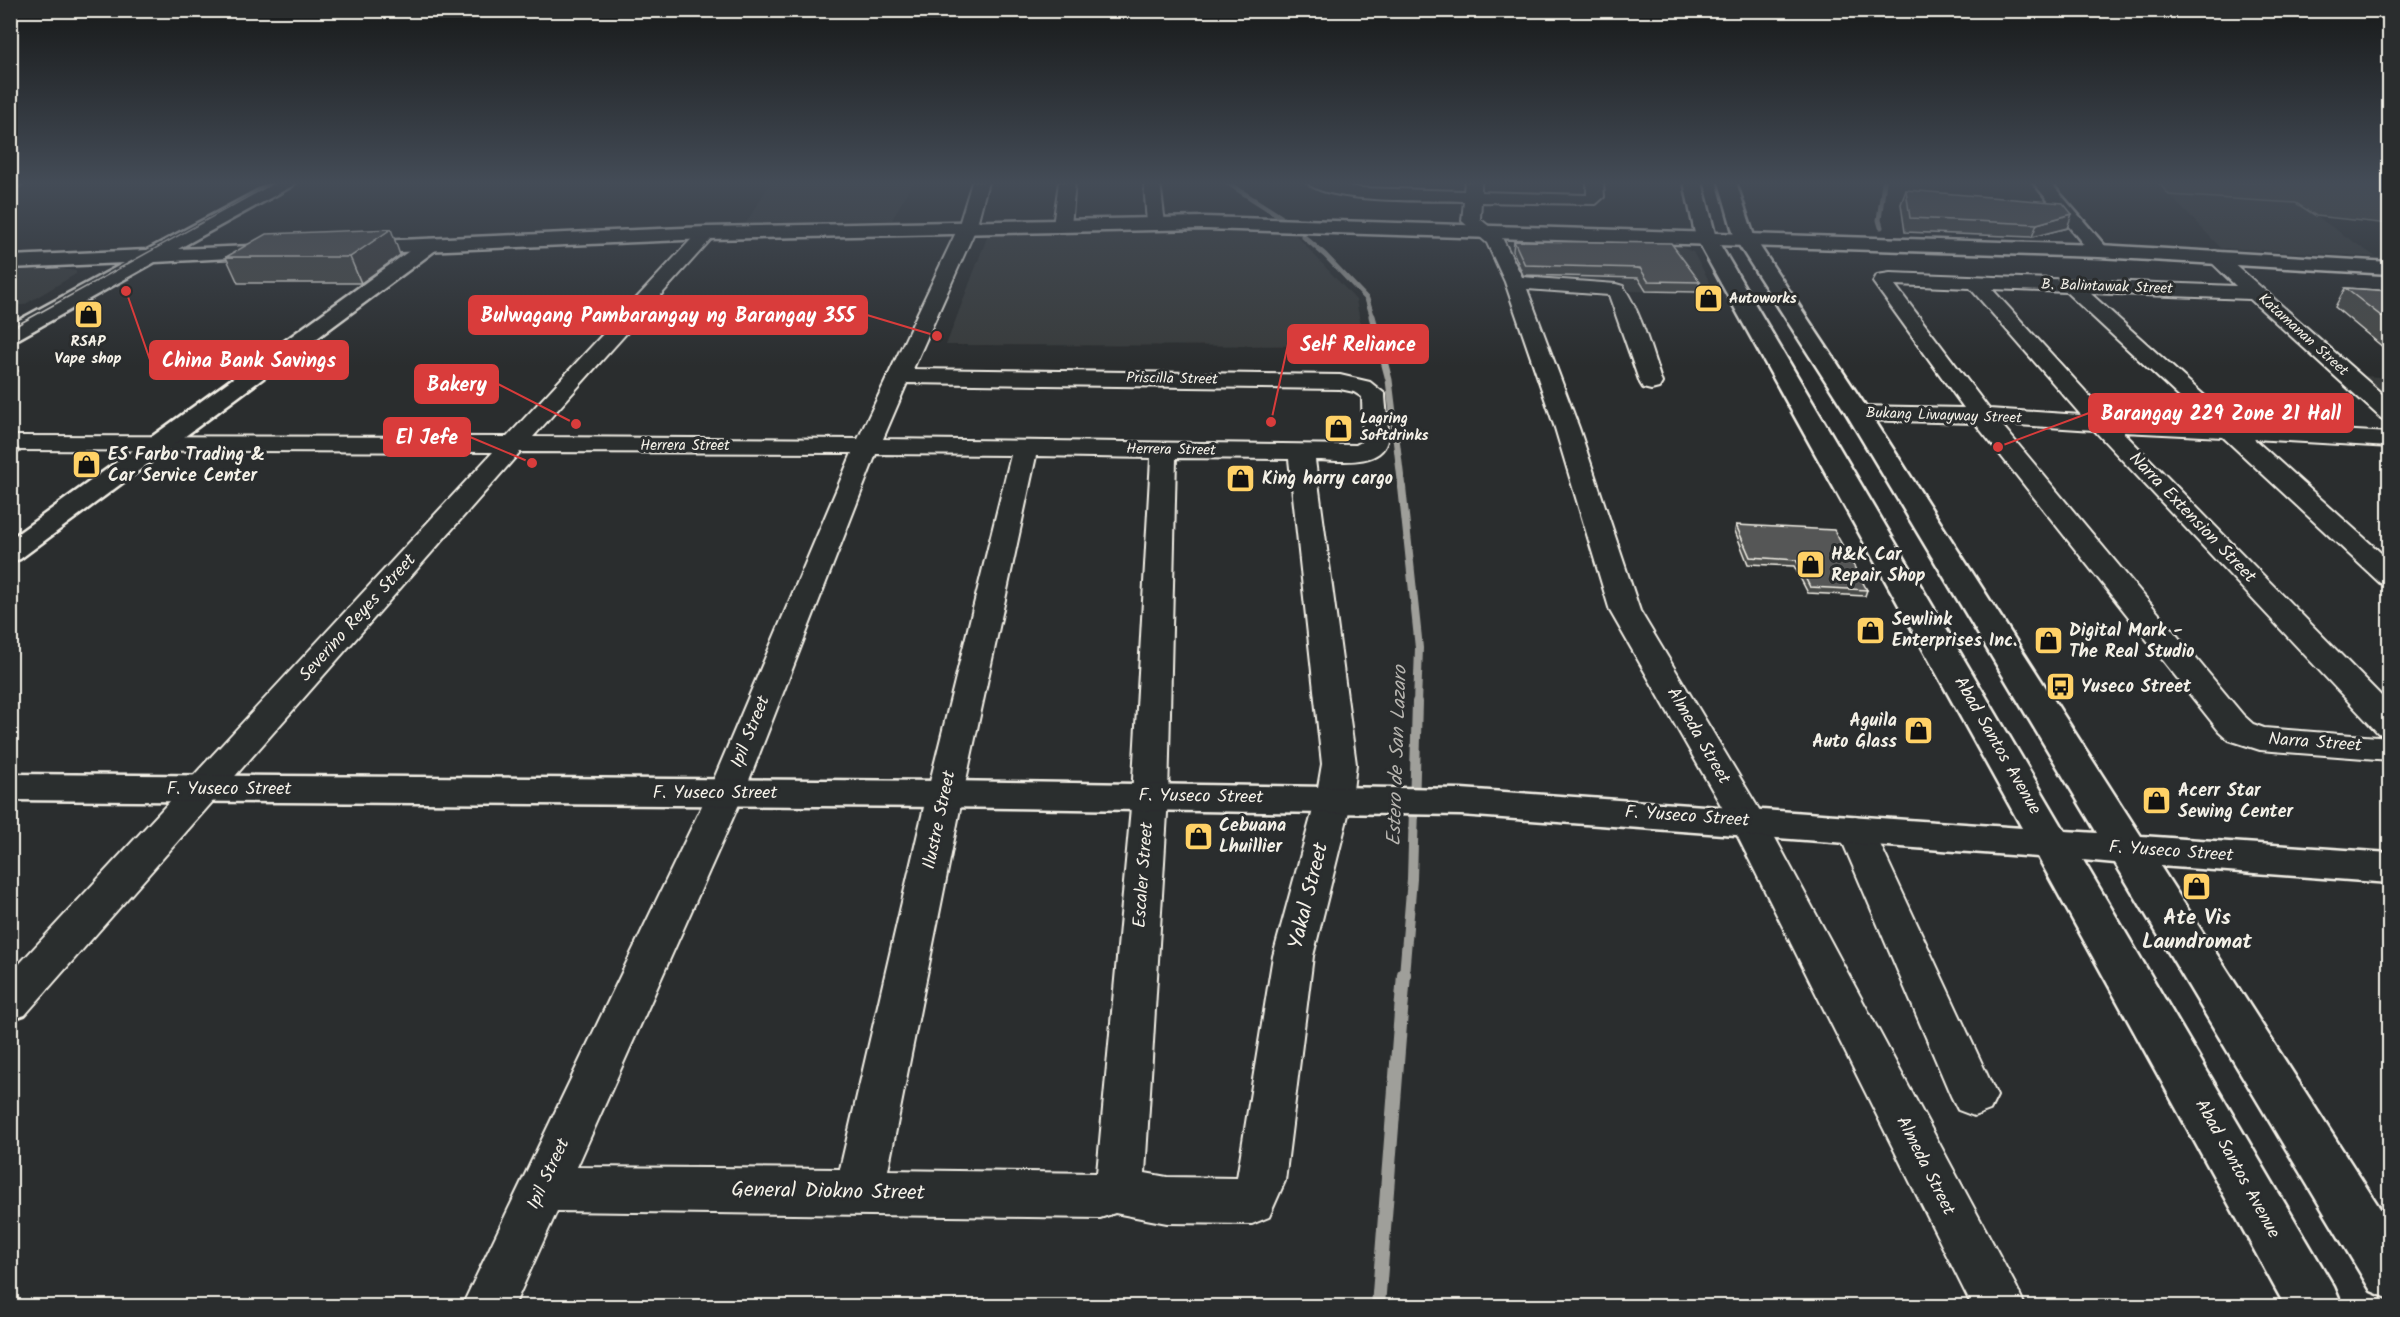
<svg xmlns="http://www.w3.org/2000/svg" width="2400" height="1317" viewBox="0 0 2400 1317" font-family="Kalam,sans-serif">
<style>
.built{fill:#373a3a}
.green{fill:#444645;stroke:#9c9c96;stroke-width:1.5}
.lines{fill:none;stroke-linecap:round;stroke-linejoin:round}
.stream-far4{stroke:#9f9f9a;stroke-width:5}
.stream-far3{stroke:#9f9f9a;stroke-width:7}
.stream-far2{stroke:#9f9f9a;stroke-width:8}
.stream-far1{stroke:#9f9f9a;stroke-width:10}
.stream{stroke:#9f9f9a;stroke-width:14}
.street-casing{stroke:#f4f1e8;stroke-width:4}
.secondary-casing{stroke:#f4f1e8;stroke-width:5}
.primary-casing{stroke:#f4f1e8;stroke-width:5}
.street{fill:#2a2d2e;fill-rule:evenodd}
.secondary{fill:#2a2d2e;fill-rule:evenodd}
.primary{fill:#2a2d2e;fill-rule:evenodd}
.tram{stroke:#f4f1e8;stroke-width:1.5}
.wall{fill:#494b4a;stroke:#f4f1e8;stroke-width:1.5}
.shaded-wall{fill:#3c3d3c;stroke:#f4f1e8;stroke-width:1.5}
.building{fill:#555756;stroke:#f4f1e8;stroke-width:1.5}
.labels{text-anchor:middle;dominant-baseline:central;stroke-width:6;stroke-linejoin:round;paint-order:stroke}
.far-street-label{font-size:15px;fill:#f4f1e8;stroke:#2a2d2e}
.far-poi-label{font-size:15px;font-weight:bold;fill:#f4f1e8;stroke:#2a2d2e;text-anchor:start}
.poi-label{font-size:18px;font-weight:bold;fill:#f4f1e8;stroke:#2a2d2e;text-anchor:start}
.street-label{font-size:18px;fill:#f4f1e8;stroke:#2a2d2e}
.water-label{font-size:20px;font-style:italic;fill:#b5b3ae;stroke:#2a2d2e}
.near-street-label{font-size:21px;fill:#f4f1e8;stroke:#2a2d2e}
.near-poi-label{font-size:21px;font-weight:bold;fill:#f4f1e8;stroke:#2a2d2e}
.leader{fill:none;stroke:#d93c3b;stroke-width:2}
.callout-dot{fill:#d93c3b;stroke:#2a2d2e;stroke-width:2}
.callout{fill:#d93c3b;stroke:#d93c3b;stroke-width:2}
.callout-label{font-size:20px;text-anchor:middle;font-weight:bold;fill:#fff}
</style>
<rect width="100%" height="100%" fill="#2a2d2e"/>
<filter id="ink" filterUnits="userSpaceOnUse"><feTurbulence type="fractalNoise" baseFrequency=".0167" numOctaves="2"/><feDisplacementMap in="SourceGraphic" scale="12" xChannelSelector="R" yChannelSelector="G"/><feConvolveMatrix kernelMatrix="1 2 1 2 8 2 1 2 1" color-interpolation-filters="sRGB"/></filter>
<g filter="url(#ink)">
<g class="built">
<polygon points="771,182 913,182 892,220 746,223"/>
<polygon points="2169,195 2297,203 2376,257 2221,248"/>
<polygon points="1292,231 1356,300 1365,346 946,345 989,232"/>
<polygon points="1506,239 1673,244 1693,252 1716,293 1630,291 1622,281 1520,278"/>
<polygon points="63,269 76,271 76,274 24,305 11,305 11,271"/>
<polygon points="2354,375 2389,378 2389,406"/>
</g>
<polygon class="green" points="2158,182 2389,182 2389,224 2316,216 2296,203 2169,195"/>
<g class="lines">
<g class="stream-far4">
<polyline points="1226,182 1281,217"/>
<polyline points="1881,227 1879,220 1884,182"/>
<polyline points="1303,236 1325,255 1367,299 1373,318"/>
</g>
<polyline class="stream-far3" points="1372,316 1389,380 1402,488"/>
<polyline class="stream-far2" points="1402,487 1419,648 1417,704"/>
<polyline class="stream-far1" points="1404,975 1412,879 1417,702"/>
<polyline class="stream" points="1378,1306 1404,974"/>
<defs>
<g id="street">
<path d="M972,182h16l-12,46 -63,141 427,6 30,7 15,12c0,12 5,36 2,47 -7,27 -52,19 -72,19l41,304 -4,35 -39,157 -28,225 -16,36 -17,7 -85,-1 -52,-10 -15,5 -543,-7 -43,95h-52l246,-513 144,-340 -332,-1 -495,563 -15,5v-46l483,-522 -483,-2v-14l497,1 194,-208h12l3,4 -3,4 -180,200 325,2 100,-211zM907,383l433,6 14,3 8,5 1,44 -7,4 -473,-6zM876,454l135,1 -84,339 -87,375 -263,-2 167,-374zM1036,456l115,2 -19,339 -35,376 -209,-3 75,-376zM1176,458l113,1 33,305 -6,35 -43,157 -36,222 -70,-1 -22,-4 23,-376z"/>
<polygon points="1059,182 1075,182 1071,226 1068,230 1056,230 1053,226"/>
<polygon points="1144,182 1160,182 1165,224 1162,228 1150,228 1147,224"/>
<path d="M1307,182h21l33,6 103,3 1,-9h16v10l106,3v-13h16l1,15 -8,7 -115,-2 -1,17 21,17 21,41 94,7 7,2c19,28 28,65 39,97l-3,5 -8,2 -8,-2 -3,-5 -31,-88 -82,-6 52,139 61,183 126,210 251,467 8,18h-53l-242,-485 -120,-210 -55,-183 -50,-146 -18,-39 -25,-22 2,-20c-30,-1 -140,3 -157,-19z"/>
<path d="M2215,251l7,2 168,148v20l-8,-2 -132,-120 -160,-6 146,131 154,9v14l-136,-8 136,122v25l-10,-3 -157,-146 -100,-5 267,273v31l-12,-3 -284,-303 -93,-6 242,291 10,9 11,4 126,10v22l-130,-10 -31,-10 -10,-9 -244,-308 -117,-3 -8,-2 -4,-5 4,-5 8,-2 106,2 -91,-126 4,-7 13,-2 346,13 -30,-29 2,-4zM1895,285l75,3 111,127 -92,-6zM1992,289l74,3 140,130 -98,-6z"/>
<polygon points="1855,816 1868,820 1873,829 1997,1096 1990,1110 1974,1116 1958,1110 1951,1096 1837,829 1842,820"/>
</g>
<g id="secondary">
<polygon points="10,182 22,182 19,186 10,188"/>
<polygon points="1684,182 1702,182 1716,238 2065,831 2097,833 1846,413 1735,239 1719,182 1736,182 1755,239 1870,413 2141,836 2390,853 2390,883 2160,866 2390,1224 2390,1299 2371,1291 2115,863 2083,860 2334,1287 2342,1306 2285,1306 2038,857 1461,815 945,807 10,800 10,774 945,781 1461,789 2022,828 1696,238"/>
<polygon points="2033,182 2050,182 2106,247 2109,251 2106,255 2092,255"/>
<polygon points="430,239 437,241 440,245 437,249 20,559 10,562 10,539 423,241"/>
</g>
<g id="primary">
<polygon points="274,182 295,182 292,186 178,249 277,245 284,247 287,251 284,255 155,262 18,339 10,341 10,325 124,263 10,268 10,256 147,250"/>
<polygon points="1204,217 2099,245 2390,262 2390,274 2099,257 1204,229 707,239 353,254 346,252 343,248 346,244 353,242 707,227"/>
</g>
</defs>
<use href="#street" class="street-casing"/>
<use href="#secondary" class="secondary-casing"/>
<use href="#primary" class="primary-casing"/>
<use href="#street" class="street"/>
<use href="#secondary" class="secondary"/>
<use href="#primary" class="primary"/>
<polyline class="tram" points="10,329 275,182"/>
</g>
<g class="wall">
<polygon points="1906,190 2067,228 2032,237 1905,232 1901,204"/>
<polygon points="1514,241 1700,282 1697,292 1646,291 1638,278 1523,275 1513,251"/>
<polygon points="400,255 361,283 238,283 226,257"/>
<polygon points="2345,288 2390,291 2390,353 2335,307"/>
<polygon points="1736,525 1867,590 1865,596 1808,593 1794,566 1748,564 1735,531"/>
</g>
<g class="shaded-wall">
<polygon points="2072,214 2067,228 2032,237 2037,224"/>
<polygon points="391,229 400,255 361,283 350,257"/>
<polygon points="10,359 18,371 10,375"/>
<polygon points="10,436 20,452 10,459"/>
</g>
<g class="building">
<polygon points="1906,190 2063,203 2072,214 2037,224 1910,218"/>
<polygon points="391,229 350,257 226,257 266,234"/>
<polygon points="1514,241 1671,243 1700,282 1648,281 1640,268 1525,265"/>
<polygon points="2345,288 2390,291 2390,323"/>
<polygon points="1736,525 1834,530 1867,590 1810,587 1796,560 1750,557"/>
</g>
</g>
<linearGradient id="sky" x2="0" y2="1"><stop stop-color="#171919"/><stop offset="0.5" stop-color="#444c57"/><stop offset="1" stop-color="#444c57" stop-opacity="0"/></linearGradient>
<rect width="2400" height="366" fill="url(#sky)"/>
<defs>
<symbol id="shop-square" viewBox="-11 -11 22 22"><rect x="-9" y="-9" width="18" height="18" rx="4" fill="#ffd166" stroke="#2a2d2e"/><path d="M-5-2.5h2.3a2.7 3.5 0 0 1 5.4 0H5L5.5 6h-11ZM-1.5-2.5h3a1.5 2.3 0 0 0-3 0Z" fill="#111"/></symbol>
<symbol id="bus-square" viewBox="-11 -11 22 22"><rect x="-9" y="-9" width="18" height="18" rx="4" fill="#ffd166" stroke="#2a2d2e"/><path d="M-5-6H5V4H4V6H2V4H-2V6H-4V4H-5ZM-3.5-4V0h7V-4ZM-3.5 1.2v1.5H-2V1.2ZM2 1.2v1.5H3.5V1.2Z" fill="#111"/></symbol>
</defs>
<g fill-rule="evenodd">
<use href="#shop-square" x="1692" y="282" width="33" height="33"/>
<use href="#shop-square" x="72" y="298" width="33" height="33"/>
<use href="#shop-square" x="1322" y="412" width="33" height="33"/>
<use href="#shop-square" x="70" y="448" width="33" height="33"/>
<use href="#shop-square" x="1224" y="462" width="33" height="33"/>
<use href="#shop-square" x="1794" y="548" width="33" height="33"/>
<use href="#shop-square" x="1854" y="614" width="33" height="33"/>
<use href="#shop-square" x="2032" y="624" width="33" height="33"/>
<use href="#bus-square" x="2044" y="670" width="33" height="33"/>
<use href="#shop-square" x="1902" y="714" width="33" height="33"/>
<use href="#shop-square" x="2140" y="784" width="33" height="33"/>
<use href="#shop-square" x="1182" y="820" width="33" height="33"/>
<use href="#shop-square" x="2180" y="870" width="33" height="33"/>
</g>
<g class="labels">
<g class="far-street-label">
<text transform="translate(2107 287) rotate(2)">B. Balintawak Street</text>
<text transform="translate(2303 335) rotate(42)">Katamanan Street</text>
<text transform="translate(1172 379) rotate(1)">Priscilla Street</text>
<text transform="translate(1944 416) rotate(2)">Bukang Liwayway Street</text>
<text x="685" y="446">Herrera Street</text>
<text transform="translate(1171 450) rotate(1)">Herrera Street</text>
</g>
<g class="far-poi-label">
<text x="1729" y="299">Autoworks</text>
<text x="88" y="342" text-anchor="middle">RSAP<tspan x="88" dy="17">Vape shop</tspan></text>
<text x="1360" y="419">Lagring<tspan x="1360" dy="17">Softdrinks</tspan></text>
</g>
<g class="poi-label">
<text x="108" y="455">ES Farbo Trading &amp;<tspan x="108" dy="21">Car Service Center</tspan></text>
<text x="1262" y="479">King harry cargo</text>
<text x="1831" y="555">H&amp;K Car<tspan x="1831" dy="21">Repair Shop</tspan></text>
<text x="1892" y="620">Sewlink<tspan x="1892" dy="21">Enterprises Inc.</tspan></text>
<text x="2069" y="631">Digital Mark -<tspan x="2069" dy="21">The Real Studio</tspan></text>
<text x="2081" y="687">Yuseco Street</text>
<text x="1897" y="721" text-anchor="end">Aguila<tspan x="1897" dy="21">Auto Glass</tspan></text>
<text x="2178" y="791">Acerr Star<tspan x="2178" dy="21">Sewing Center</tspan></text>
<text x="1219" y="826">Cebuana<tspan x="1219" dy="21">Lhuillier</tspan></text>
</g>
<g class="street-label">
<text transform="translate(2192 518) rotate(46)">Narra Extension Street</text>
<text transform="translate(358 618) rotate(-48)">Severino Reyes Street</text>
<text transform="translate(751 732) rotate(-68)">Ipil Street</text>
<text transform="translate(1698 736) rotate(60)">Almeda Street</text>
<text transform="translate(2315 743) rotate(4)">Narra Street</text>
<text transform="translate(1997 746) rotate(60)">Abad Santos Avenue</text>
<text x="229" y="789">F. Yuseco Street</text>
<text x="715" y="793">F. Yuseco Street</text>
<text transform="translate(1201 797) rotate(1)">F. Yuseco Street</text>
<text transform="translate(1687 817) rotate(4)">F. Yuseco Street</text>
<text transform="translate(940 820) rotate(-78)">Ilustre Street</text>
<text transform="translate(2171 852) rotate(4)">F. Yuseco Street</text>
<text transform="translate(1144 875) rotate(-86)">Escaler Street</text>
<text transform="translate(1925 1166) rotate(63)">Almeda Street</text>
<text transform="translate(2237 1169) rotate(61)">Abad Santos Avenue</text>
<text transform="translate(549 1174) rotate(-65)">Ipil Street</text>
</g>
<g class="water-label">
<text transform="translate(1398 756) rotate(-88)">Estero de San Lazaro</text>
</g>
<g class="near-street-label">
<text transform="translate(1309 896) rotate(-76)">Yakal Street</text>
<text transform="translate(828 1192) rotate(1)">General Diokno Street</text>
</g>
<g class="near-poi-label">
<text x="2197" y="918">Ate Vis<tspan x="2197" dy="24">Laundromat</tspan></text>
</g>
</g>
<path class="leader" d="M937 336L867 315M1271 422L1288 344M126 291L150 360M576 424L498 384M1998 447L2089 413M532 463L470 437"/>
<g class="callout-dot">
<circle cx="937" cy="336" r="6"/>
<circle cx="1271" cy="422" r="6"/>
<circle cx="126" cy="291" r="6"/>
<circle cx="576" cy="424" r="6"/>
<circle cx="1998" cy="447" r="6"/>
<circle cx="532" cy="463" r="6"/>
</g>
<g class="callout">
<rect x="469" y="296" width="398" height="38" rx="6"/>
<rect x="1288" y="325" width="140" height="38" rx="6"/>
<rect x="150" y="341" width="198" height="38" rx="6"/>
<rect x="415" y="365" width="83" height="38" rx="6"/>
<rect x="2089" y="394" width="264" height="38" rx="6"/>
<rect x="384" y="418" width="86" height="38" rx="6"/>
</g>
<g class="callout-label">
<text x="668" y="322">Bulwagang Pambarangay ng Barangay 355</text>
<text x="1358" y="351">Self Reliance</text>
<text x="249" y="367">China Bank Savings</text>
<text x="457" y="391">Bakery</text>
<text x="2221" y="420">Barangay 229 Zone 21 Hall</text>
<text x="427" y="444">El Jefe</text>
</g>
<rect width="2400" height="1317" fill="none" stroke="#2a2d2e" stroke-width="36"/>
<rect x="18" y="18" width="2364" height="1281" fill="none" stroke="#f4f1e8" stroke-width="2" filter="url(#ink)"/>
</svg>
